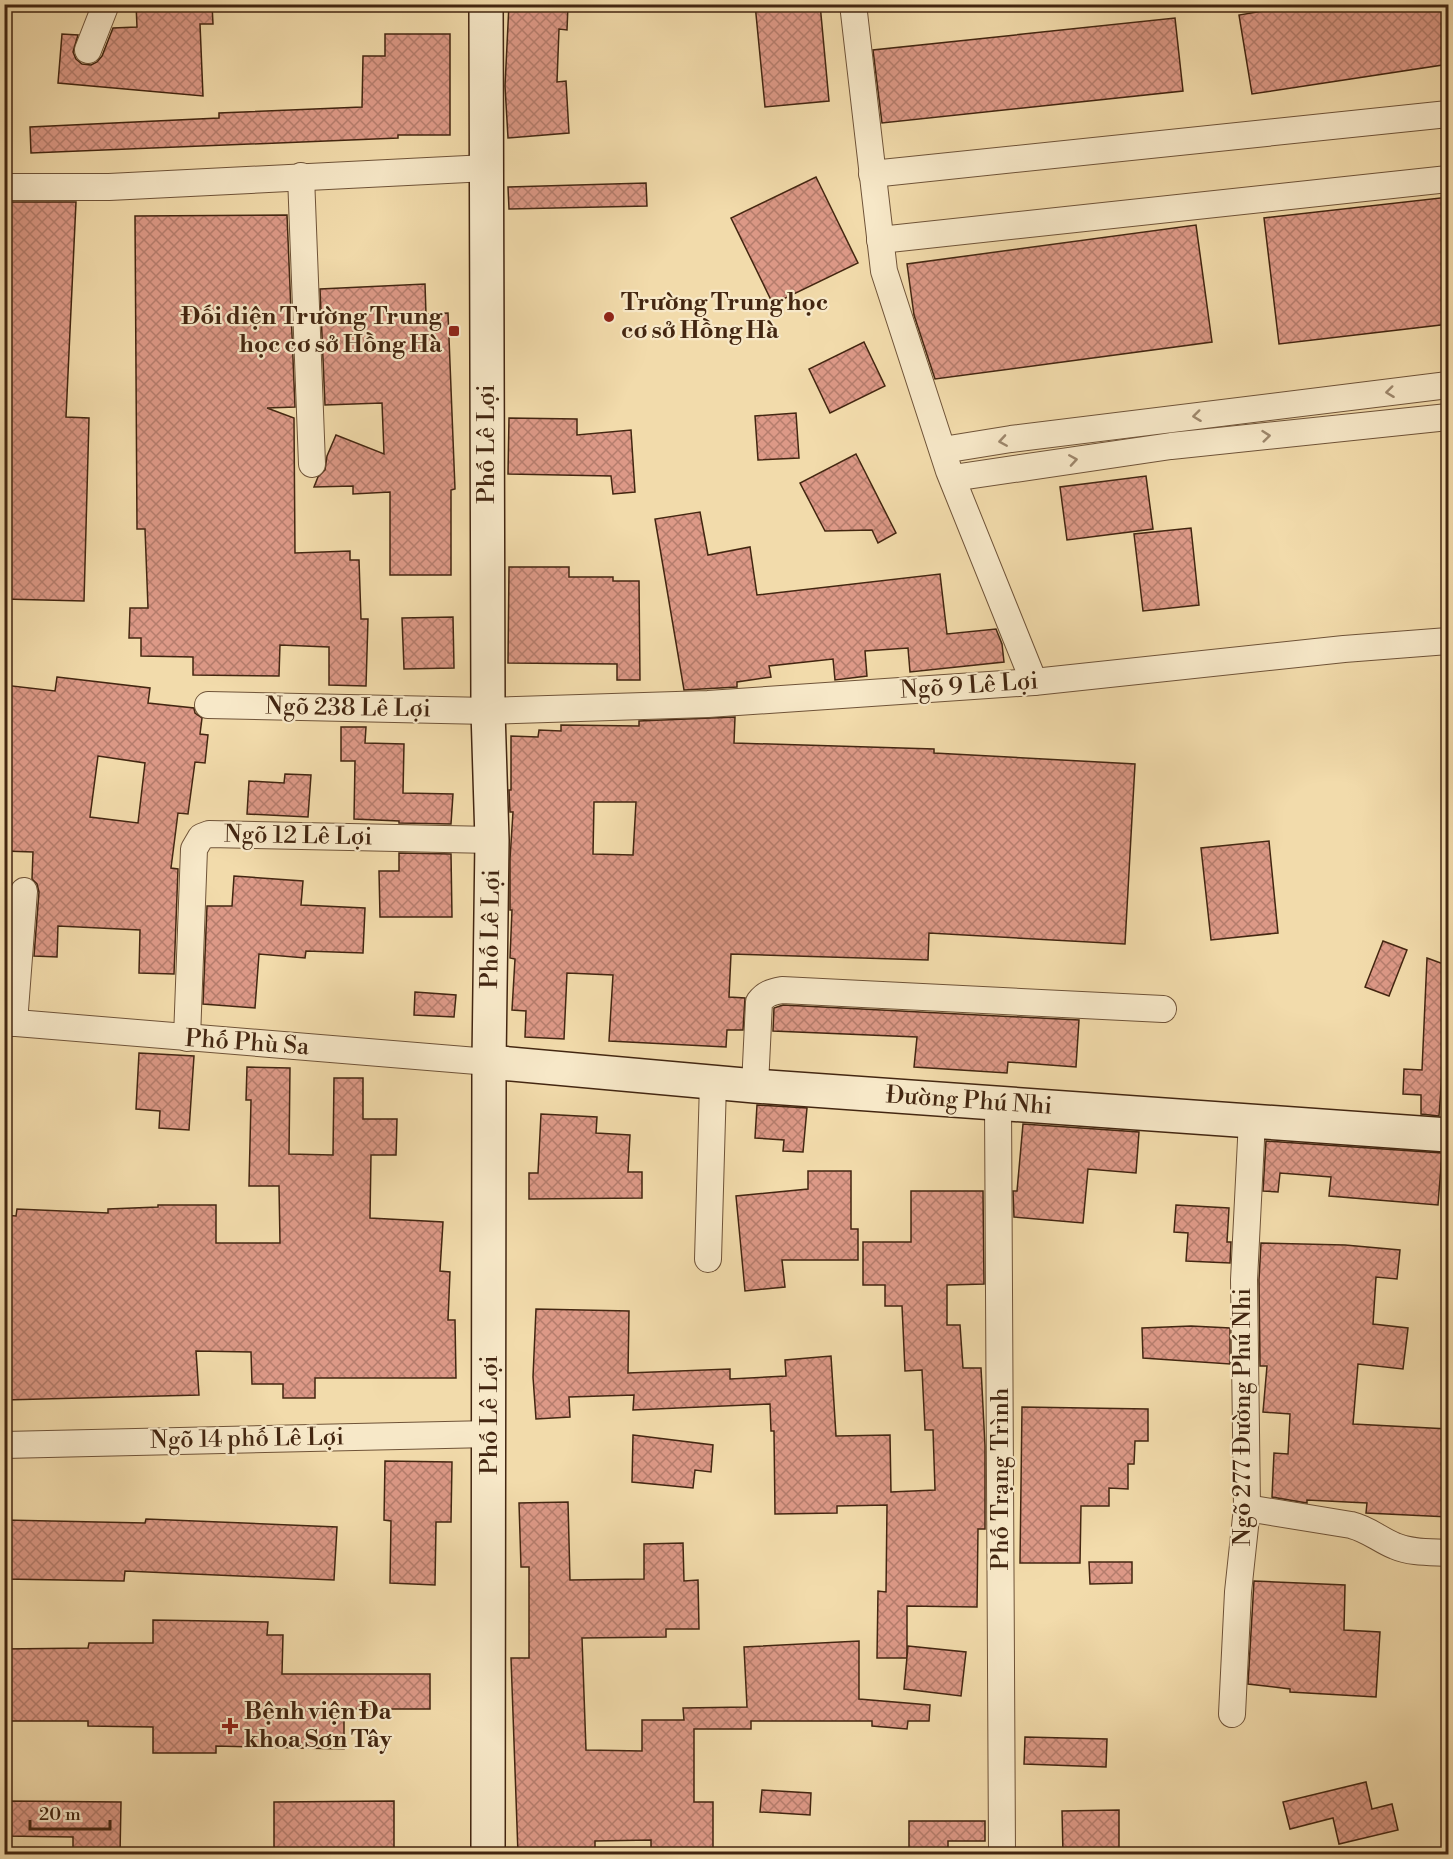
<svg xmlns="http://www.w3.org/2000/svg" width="1453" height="1859" viewBox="0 0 1453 1859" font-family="'Libre Bodoni',serif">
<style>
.building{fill:url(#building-cross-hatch);stroke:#432611;stroke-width:1.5;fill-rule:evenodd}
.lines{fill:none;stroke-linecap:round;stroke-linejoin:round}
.street-casing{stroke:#6f5338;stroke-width:28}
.secondary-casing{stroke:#432611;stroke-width:36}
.street{stroke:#f7e8c8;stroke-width:26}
.secondary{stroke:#f7e8c8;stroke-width:33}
.oneway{stroke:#9d876c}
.poi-dot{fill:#8f2418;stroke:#f7e8c8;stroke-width:2}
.labels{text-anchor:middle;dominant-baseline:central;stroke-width:4.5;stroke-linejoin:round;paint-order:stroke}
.poi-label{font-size:24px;font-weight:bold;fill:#432611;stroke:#f7e8c8;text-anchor:start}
.street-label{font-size:24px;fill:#432611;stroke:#f7e8c8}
</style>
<defs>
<pattern id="building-cross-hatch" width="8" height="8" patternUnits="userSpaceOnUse" patternTransform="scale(1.5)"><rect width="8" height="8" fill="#dd9987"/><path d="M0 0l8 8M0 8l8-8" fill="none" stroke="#b57d6d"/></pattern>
</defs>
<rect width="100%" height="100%" fill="#f2dbab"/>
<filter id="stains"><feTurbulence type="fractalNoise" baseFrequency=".00333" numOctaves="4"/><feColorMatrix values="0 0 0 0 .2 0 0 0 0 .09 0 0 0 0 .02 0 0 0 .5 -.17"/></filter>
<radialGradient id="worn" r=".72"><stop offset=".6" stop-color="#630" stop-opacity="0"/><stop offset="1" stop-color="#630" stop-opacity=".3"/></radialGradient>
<g class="building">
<polygon points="136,4 212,4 213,24 200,24 203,96 58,83 62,34 78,35 73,52 76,59 82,64 91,65 97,62 102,56 113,28 137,27"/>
<polygon points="509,4 568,5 567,30 559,29 557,82 566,81 569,133 508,138 505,86"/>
<polygon points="755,4 820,4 829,101 765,107"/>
<polygon points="1304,4 1449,4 1449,64 1252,94 1239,15"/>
<polygon points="1175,18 1183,91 882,123 873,50"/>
<polygon points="385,34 450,34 450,135 398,135 398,138 31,153 30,127 219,118 219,113 362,107 363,56 385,56"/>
<polygon points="816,177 858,263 773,304 731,218"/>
<polygon points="646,183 647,206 509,209 508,187"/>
<polygon points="1449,197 1449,324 1279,344 1264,218"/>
<polygon points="4,202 76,202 66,417 89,418 84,601 4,599"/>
<polygon points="287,215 295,407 267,408 294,418 295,553 350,551 350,560 359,560 361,619 368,619 366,686 329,685 329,647 280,645 279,676 193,675 193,657 141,656 141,638 129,638 130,608 148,608 145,529 137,529 135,216"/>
<polygon points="1196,225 1212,342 935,379 914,315 907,264"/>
<polygon points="425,284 426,314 448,313 455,489 451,490 451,575 390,575 390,492 353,494 353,486 314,487 318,477 325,470 327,456 336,435 384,454 382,403 325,405 320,289"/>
<polygon points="864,342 885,386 830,413 809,369"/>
<polygon points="796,413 799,458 758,460 755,416"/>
<polygon points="509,418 577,419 577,435 631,430 635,492 613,494 611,476 508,474"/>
<polygon points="856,454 896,533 878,543 872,530 825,531 800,483"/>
<polygon points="1146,476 1153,529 1067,540 1060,487"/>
<polygon points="700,512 708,555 750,547 757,595 940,574 947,634 996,629 1002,644 1004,662 910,672 908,648 865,651 867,676 835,680 833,659 769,666 771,677 737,682 737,687 684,690 655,519"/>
<polygon points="1191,528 1199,605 1143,611 1134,534"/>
<polygon points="509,567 569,567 569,577 613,577 613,581 639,581 640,680 617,680 617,664 508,663"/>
<polygon points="453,617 454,668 404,669 402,618"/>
<path d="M57,677l93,11 -2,15 46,5 1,5 7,5 -2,16 8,1 -3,28 -10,-1 -7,52 -10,-1 -7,55 7,1 -4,105 -35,-1 1,-43 -82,-4 -1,31 -23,-1 5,-64 -2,-8 -5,-5 1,-27 -29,-1v-166l51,6zM98,756l47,7 -7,60 -48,-6z"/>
<path d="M735,717l-1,26 200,6v4l201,11 -10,180 -196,-11 -1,27 -197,-6 -2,43 16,1 -2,32h-16l-1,17 -117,-6 4,-66 -46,-2 -3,66 -39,-2 1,-26 -14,-1 3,-51 -5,-1 2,-48h-2v-51l3,-47h-3l-1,-22h2v-54l27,1 1,-7 22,1v-6l78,1v-5zM594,802h42l-3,53 -40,-1z"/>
<polygon points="341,727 366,727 365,743 404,744 403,793 453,794 451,824 399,823 399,821 354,819 355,761 341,761"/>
<polygon points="285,774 311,775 308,817 247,814 249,781 284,783"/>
<polygon points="1269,841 1278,933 1211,940 1201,848"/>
<polygon points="399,853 451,854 452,917 380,917 379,871 399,871"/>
<polygon points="234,876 303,881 301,905 365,908 363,953 306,951 305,958 259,954 255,1008 203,1004 207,906 232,906"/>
<polygon points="1383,941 1407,950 1389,996 1365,987"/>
<polygon points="1427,958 1449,966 1449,1047 1444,1047 1439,1116 1421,1114 1421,1095 1403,1094 1404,1069 1422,1070"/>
<polygon points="415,992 456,995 454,1017 414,1015"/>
<polygon points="783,1005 1079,1020 1076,1067 1008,1062 1007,1073 914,1067 917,1037 773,1031 774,1008"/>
<polygon points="139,1053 194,1056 189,1130 159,1128 160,1111 136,1109"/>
<polygon points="247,1067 290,1068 289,1154 333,1155 334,1078 363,1078 363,1119 397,1119 396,1155 371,1155 370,1218 443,1222 440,1271 450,1272 448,1320 455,1320 456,1378 315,1378 315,1398 283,1398 283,1384 252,1384 251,1352 196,1351 199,1395 4,1400 4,1215 16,1216 17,1209 108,1213 108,1209 158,1207 158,1205 216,1205 216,1243 280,1243 279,1186 249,1186 251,1100 246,1100"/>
<polygon points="757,1105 807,1108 803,1152 783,1151 784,1140 755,1138"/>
<polygon points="541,1114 597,1117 596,1133 630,1135 628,1172 642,1172 642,1198 529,1199 529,1173 538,1173"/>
<polygon points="1023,1124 1139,1132 1136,1173 1088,1169 1083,1223 1014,1217 1013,1191 1017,1191"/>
<polygon points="1266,1141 1442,1153 1438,1205 1329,1196 1331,1177 1280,1173 1278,1192 1263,1191"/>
<polygon points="808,1171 851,1171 851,1229 858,1229 858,1260 782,1260 785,1287 745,1291 736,1196 808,1189"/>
<polygon points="911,1191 983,1191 984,1284 947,1285 947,1325 960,1325 963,1368 981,1368 985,1446 985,1529 978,1529 977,1607 907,1606 907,1658 877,1658 878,1591 886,1592 887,1505 837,1506 837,1513 775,1514 774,1431 771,1431 770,1404 633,1410 634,1395 569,1397 570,1417 536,1419 533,1377 536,1309 629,1311 628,1373 730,1369 730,1379 786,1376 785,1360 831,1356 836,1436 890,1435 891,1492 935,1490 933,1430 925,1430 922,1370 905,1371 902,1306 885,1306 885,1285 863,1285 863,1242 911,1242"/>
<polygon points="1176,1205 1229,1208 1227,1242 1231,1242 1230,1263 1186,1261 1188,1233 1174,1232"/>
<polygon points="1261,1243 1345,1245 1400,1250 1397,1279 1376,1277 1373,1324 1408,1328 1403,1369 1358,1364 1353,1424 1449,1429 1449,1517 1366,1513 1367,1503 1307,1500 1307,1503 1272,1497 1274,1453 1288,1454 1290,1414 1263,1412 1267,1366 1260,1366 1259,1280"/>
<polygon points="1191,1326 1230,1328 1230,1364 1143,1358 1142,1328"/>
<polygon points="1022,1407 1148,1409 1148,1441 1135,1441 1134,1464 1128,1464 1128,1489 1109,1488 1109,1506 1081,1506 1080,1563 1020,1563"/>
<polygon points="633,1435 713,1445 711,1472 695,1470 693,1488 632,1482"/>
<polygon points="385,1461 452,1462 451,1522 436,1522 435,1585 390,1583 391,1521 384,1520"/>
<polygon points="568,1502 570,1580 644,1579 644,1544 683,1543 684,1581 698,1580 699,1629 666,1629 666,1637 582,1638 586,1750 642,1751 642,1720 684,1720 683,1708 747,1707 744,1647 859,1641 859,1699 930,1705 929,1721 908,1721 907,1729 872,1726 872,1721 751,1721 751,1729 694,1729 694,1802 713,1802 713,1854 651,1854 651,1840 595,1841 595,1854 518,1854 511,1658 529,1658 529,1567 521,1567 519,1503"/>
<polygon points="146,1519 337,1527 334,1580 125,1571 124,1581 4,1579 4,1520 145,1523"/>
<polygon points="1089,1562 1132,1562 1132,1583 1090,1584"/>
<polygon points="1254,1581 1345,1585 1344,1630 1380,1632 1376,1697 1290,1692 1290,1689 1248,1684"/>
<polygon points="153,1620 268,1622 267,1635 283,1635 282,1674 430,1674 430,1709 344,1709 344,1749 216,1746 216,1753 153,1753 153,1727 88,1726 88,1721 4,1721 4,1649 88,1648 89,1643 153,1643"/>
<polygon points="908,1646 966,1652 961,1696 904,1689"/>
<polygon points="1025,1737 1107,1739 1106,1767 1024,1764"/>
<polygon points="1366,1782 1372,1809 1392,1804 1398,1830 1339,1844 1333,1818 1290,1829 1283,1802"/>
<polygon points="762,1790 811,1793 810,1815 760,1812"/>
<polygon points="4,1801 121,1802 120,1854 73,1854 73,1837 4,1836"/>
<polygon points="394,1801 394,1854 274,1854 274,1802"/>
<polygon points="1119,1810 1119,1854 1063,1854 1062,1811"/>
<polygon points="909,1821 985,1821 985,1841 948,1841 948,1854 909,1854"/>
</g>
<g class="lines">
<defs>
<g id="street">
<polyline points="853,4 884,271 949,471 1034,682"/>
<polyline points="88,50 106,4"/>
<polyline points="872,174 1448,114"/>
<polyline points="301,176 312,464"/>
<polyline points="4,187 109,187 487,168"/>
<polyline points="880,240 1448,179"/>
<polyline points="943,450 1011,439 1448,385"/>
<polyline points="953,478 1171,446 1448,417"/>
<polyline points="208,705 488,711 708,704 1034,682 1344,649 1448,641"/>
<polyline points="4,1022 489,1062"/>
<polyline points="14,1023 24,891"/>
<polyline points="187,1038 194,849 201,837 209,834 492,840"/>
<path d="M755,1086l4,-84c6,-8 12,-10 23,-12l381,19"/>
<polyline points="998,1103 1002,1854"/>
<polyline points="708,1259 713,1083"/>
<polyline points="4,1445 490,1434"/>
<path d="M1247,1508l104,17c17,4 29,15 44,21 16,7 36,6 53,7"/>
<polyline points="1232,1714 1238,1592 1247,1508 1244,1280 1252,1120"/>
</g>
<g id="secondary">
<polyline points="486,4 488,711 492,840 489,1062 488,1854"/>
<polyline points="489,1062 755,1086 1448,1135"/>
</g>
</defs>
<use href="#street" class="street-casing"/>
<use href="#secondary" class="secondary-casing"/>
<use href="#street" class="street"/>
<use href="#secondary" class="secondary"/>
</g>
<defs><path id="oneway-chevron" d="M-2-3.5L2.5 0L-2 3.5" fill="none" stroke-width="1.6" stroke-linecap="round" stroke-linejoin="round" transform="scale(1.5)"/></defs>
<g class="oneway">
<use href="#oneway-chevron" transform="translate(1390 392) rotate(173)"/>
<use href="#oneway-chevron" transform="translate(1197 416) rotate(173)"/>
<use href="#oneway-chevron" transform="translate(1266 436) rotate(-6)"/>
<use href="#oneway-chevron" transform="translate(1003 441) rotate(171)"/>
<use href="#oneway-chevron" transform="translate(1073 460) rotate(-9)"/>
</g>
<g class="poi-dot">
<circle cx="609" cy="317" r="6"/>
<rect x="448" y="325" width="12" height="12" rx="3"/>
<path d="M227 1717h6v6h6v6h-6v6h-6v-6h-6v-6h6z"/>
</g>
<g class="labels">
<g class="poi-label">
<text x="621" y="303">Trường Trung học<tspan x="621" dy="28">cơ sở Hồng Hà</tspan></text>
<text x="442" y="317" text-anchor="end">Đối diện Trường Trung<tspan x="442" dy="28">học cơ sở Hồng Hà</tspan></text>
<text x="244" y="1712">Bệnh viện Đa<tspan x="244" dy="28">khoa Sơn Tây</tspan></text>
</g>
<g class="street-label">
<text transform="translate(487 444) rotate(-90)">Phố Lê Lợi</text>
<text transform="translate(969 686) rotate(-4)">Ngõ 9 Lê Lợi</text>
<text transform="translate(348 708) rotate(1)">Ngõ 238 Lê Lợi</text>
<text transform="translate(298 836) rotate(1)">Ngõ 12 Lê Lợi</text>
<text transform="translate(491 929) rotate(-89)">Phố Lê Lợi</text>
<text transform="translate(247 1043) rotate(4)">Phố Phù Sa</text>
<text transform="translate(969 1101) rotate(4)">Đường Phú Nhi</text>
<text transform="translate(490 1415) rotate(-90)">Phố Lê Lợi</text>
<text transform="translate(1243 1417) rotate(-90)">Ngõ 277 Đường Phú Nhi</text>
<text transform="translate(247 1439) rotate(-1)">Ngõ 14 phố Lê Lợi</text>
<text transform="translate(1001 1479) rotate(-90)">Phố Trạng Trình</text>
</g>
</g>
<rect width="1453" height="1859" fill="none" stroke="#f2dbab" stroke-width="24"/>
<rect x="6" y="6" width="1441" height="1847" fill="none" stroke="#432611" stroke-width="3"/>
<rect x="12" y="12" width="1429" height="1835" fill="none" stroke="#432611" stroke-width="1.5"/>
<path d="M30 1820v9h80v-9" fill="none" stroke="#432611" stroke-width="3"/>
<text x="39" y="1820" font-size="18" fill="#432611" stroke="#f7e8c8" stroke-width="4.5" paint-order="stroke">20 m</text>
<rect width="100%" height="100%" filter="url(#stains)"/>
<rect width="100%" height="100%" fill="url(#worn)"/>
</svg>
